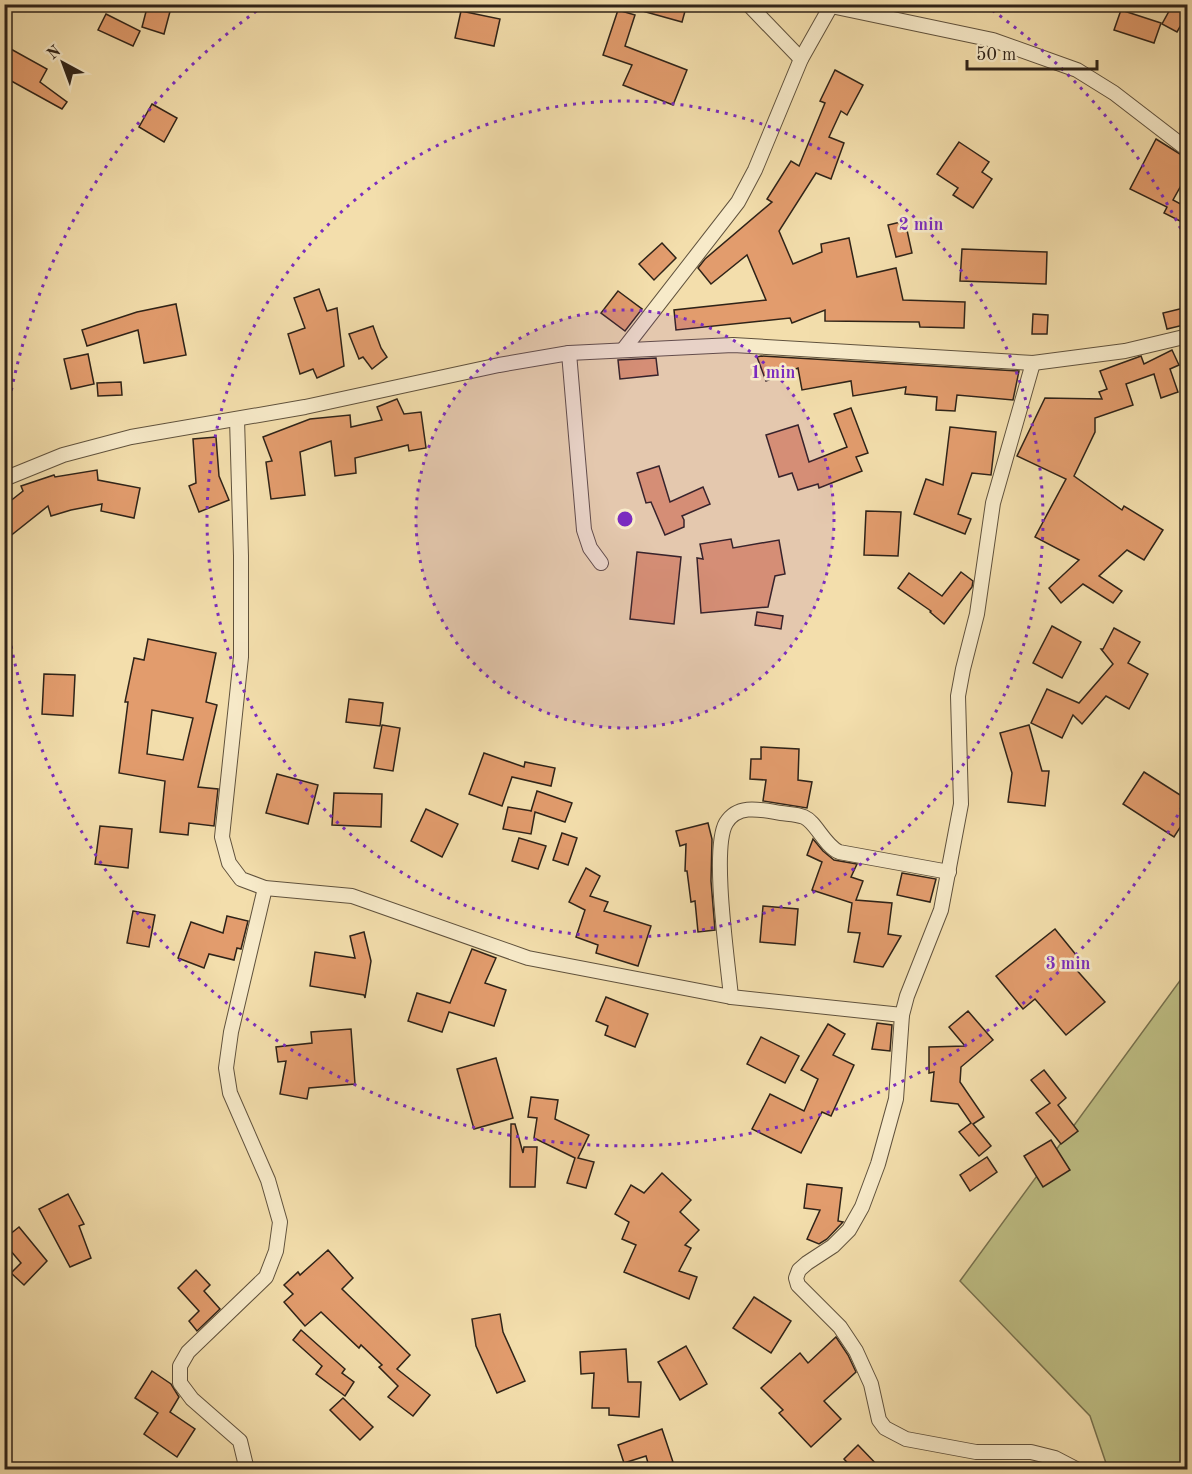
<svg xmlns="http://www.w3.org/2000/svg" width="1192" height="1474" viewBox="0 0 1192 1474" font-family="'Old Standard TT',serif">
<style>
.green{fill:#bfc086;stroke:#77724f;stroke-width:1.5}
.building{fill:#e29c6d;stroke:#2f2318;stroke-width:1.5;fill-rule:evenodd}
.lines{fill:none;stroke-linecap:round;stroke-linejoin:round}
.minor-casing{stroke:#60523d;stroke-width:16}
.minor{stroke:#f7eac9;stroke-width:14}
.ring{fill:none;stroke:#7b2cbf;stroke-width:3;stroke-dasharray:3 6}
.centre{fill:#7b2cbf;stroke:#f7eac9;stroke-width:3}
.ring-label{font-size:18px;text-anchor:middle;font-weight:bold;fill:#7b2cbf;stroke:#f7eac9;stroke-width:5;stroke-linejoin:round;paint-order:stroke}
</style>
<rect width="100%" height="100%" fill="#f3deac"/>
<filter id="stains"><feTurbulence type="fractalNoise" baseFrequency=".00333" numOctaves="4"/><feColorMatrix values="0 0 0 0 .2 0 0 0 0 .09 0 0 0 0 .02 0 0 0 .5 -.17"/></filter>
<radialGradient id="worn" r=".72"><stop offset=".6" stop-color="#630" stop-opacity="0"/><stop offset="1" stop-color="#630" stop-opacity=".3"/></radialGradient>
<polygon class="green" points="1187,964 1187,1469 1108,1469 1090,1416 960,1281 1182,978"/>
<g class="building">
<polygon points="148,4 172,4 164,34 142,27"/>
<polygon points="636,4 687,4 682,22 635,9"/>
<polygon points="1173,4 1188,4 1188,13 1177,32 1162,24"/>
<polygon points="618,10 635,15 625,46 687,70 673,105 623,85 632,65 603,55"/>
<polygon points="1121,10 1161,23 1154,43 1114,30"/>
<polygon points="461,11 500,19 494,46 455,38"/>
<polygon points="106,14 140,31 133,46 98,30"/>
<polygon points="9,48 47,69 40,82 67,102 62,109 4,77 4,56"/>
<polygon points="835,70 863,85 847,115 841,111 829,137 844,143 831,179 816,173 779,231 793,264 822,252 821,244 849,238 857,277 896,268 903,300 965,302 964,328 920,327 919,322 825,321 825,310 792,323 790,318 676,330 674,310 766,300 747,255 711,284 698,268 705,259 772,202 767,199 791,161 799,166 825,103 820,101"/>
<polygon points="152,104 177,118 164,142 139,127"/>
<polygon points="1156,139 1188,159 1188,173 1173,200 1188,208 1188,216 1184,223 1164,213 1167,207 1130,189"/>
<polygon points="959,142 989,162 982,172 992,179 973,208 953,195 958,188 937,174"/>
<polygon points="905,221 912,253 896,257 888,225"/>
<polygon points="662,243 676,258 654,280 639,264"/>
<polygon points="962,249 1047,252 1046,284 960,281"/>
<polygon points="319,289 327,311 337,308 344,366 317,378 313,369 300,374 288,334 305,328 294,298"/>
<polygon points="618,291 642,309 625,331 601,313"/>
<polygon points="176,304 186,355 144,363 138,330 87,346 82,330 137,312"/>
<polygon points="1188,307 1188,324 1167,329 1163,313"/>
<polygon points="1033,314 1048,315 1047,334 1032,334"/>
<polygon points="373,326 381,348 387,357 372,369 363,357 359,359 349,334"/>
<polygon points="1172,350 1179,365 1170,369 1178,392 1161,398 1154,374 1126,384 1133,405 1095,418 1095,432 1074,476 1122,510 1124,506 1163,530 1144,560 1127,550 1099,576 1122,591 1113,603 1083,584 1061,603 1049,588 1079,560 1035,537 1066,479 1017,456 1045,398 1102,399 1099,392 1107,389 1100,371 1141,356 1144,364"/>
<polygon points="88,354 94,384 71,389 64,359"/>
<polygon points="761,356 1019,371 1013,400 957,395 955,411 936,410 937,397 905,394 906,387 853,396 851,381 802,390 798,368 766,381 757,357"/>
<polygon points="656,358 658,375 620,379 618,360"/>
<polygon points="121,382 122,395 98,396 97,383"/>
<polygon points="397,399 404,414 421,412 426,448 409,451 408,445 355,458 356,473 335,476 331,441 300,452 305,495 271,499 266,462 272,461 263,437 310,419 350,415 351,427 382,420 377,407"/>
<polygon points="851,408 868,453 856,457 862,471 819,488 818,484 798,490 792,473 779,477 766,435 798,425 809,462 847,447 834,414"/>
<polygon points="950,427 996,432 991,475 972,473 958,514 971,519 965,534 914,514 926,479 943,485"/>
<polygon points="216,437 219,476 229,500 199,512 189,486 196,483 193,439"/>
<polygon points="659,466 670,502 703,487 710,504 682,516 684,520 684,527 665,535 651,502 646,503 637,473"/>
<polygon points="97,470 98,480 140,488 134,518 101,511 102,504 71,510 51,516 48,506 4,541 4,506 23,491 21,486 54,475 55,477"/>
<polygon points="866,511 901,512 898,556 864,555"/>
<polygon points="731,539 733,548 779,540 785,574 775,576 768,607 701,613 697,558 703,559 700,544"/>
<polygon points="637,552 681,557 674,624 630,619"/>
<polygon points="961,572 973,581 972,587 944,624 930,612 931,611 898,588 909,573 942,596"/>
<polygon points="757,612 783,616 781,629 755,625"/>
<polygon points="1052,626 1081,642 1062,678 1033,663"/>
<polygon points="1114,628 1140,642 1128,663 1148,674 1129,709 1106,696 1082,724 1073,715 1062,738 1031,723 1047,689 1079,703 1113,664 1101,649 1103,649"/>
<path d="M148,639l68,14 -10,49 11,3 -19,82 20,2 -4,37 -25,-3 -1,12 -28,-3 5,-51 -46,-8 9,-71h-3l9,-44 10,2zM152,710l41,8 -10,42 -36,-6z"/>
<polygon points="44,674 75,675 73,716 42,714"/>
<polygon points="349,699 383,703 380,726 346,722"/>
<polygon points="382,725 400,728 393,771 374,768"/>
<polygon points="1029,725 1042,771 1049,771 1045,806 1008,802 1012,773 1000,733"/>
<polygon points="761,747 799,749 798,780 812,782 807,808 763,801 766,780 750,779 751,759 761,759"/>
<polygon points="484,753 524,767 525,762 555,768 551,786 512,777 502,806 469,794"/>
<polygon points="1144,772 1188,800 1188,815 1174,837 1123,804"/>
<polygon points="277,774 318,785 308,824 266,813"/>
<polygon points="537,791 572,803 565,822 535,812 531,834 503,829 508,807 532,811 531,811"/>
<polygon points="334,793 382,794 381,827 332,825"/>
<polygon points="426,809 458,824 442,857 411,841"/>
<polygon points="708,823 712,839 711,881 715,930 698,932 695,901 691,902 687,871 685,871 686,844 680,846 676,831"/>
<polygon points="100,826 132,829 128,868 95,864"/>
<polygon points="562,833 577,838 568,865 553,860"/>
<polygon points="519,838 546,846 538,869 512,861"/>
<polygon points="813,839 823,851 834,860 857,864 851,877 863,881 856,900 892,903 888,934 901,936 883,967 854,962 860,933 848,932 852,903 812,890 822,862 807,855"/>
<polygon points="586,868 600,876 590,896 608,902 604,911 651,926 638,966 596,953 598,945 576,937 585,910 569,902"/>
<polygon points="902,873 936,879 930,902 897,895"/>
<polygon points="763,906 798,909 795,945 760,942"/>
<polygon points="133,911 155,915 149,947 127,943"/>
<polygon points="227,916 248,921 241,949 237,948 234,960 209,954 204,968 178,958 191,922 223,933"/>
<polygon points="1055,929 1081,961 1074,967 1105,1002 1066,1035 1035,999 1023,1009 996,976"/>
<polygon points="364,932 371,961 365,998 364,995 310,986 315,952 355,958 350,936"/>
<polygon points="472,949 496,958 485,983 506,990 494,1026 449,1012 442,1032 408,1021 417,993 450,1003"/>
<polygon points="606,997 648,1014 635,1047 605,1035 608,1026 596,1021"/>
<polygon points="968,1011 993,1040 961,1067 960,1082 984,1117 973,1124 991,1146 979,1156 959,1132 971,1123 958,1104 931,1101 934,1072 929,1073 929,1047 965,1046 949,1027"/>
<polygon points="877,1023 892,1025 890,1051 872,1049"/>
<polygon points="828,1024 845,1034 833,1055 854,1065 831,1116 822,1112 801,1153 752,1129 770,1094 804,1111 818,1079 801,1070"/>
<polygon points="351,1029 355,1084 309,1088 307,1099 280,1094 286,1061 278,1062 276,1047 312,1043 311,1032"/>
<polygon points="761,1037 799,1056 785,1083 747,1064"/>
<polygon points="496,1058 513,1118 474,1129 457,1069"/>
<polygon points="1044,1070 1066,1098 1058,1105 1078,1131 1061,1144 1036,1113 1050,1103 1031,1080"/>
<polygon points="531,1097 558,1100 555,1119 589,1135 578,1158 594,1162 586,1188 567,1183 575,1158 534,1138 537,1118 528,1117"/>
<polygon points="511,1124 515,1124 523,1153 524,1147 537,1147 535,1187 510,1187"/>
<polygon points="1051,1140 1070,1170 1043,1187 1024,1156"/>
<polygon points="987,1157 997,1172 970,1191 960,1175"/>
<polygon points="662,1173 691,1200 680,1212 699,1230 685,1245 691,1248 679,1271 697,1277 689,1299 624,1272 636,1245 622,1239 629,1222 615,1214 631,1185 644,1193"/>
<polygon points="807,1184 842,1188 838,1221 843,1222 827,1239 819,1244 807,1239 820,1210 804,1208"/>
<polygon points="68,1194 84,1224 79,1226 91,1258 70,1267 39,1209"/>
<polygon points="19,1227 47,1261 24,1285 11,1273 21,1263 4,1243 4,1239"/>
<polygon points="328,1250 353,1278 342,1289 410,1355 397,1369 430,1395 413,1416 388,1397 398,1386 379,1367 382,1365 361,1345 359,1348 321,1312 305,1326 284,1302 293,1294 284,1285 298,1272 300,1275"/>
<polygon points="196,1270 210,1285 204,1291 220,1309 197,1331 189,1321 199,1311 178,1288"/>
<polygon points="754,1297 791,1321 771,1353 733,1328"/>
<polygon points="500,1314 503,1332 525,1381 497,1393 476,1346 472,1319"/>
<polygon points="301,1330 345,1369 342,1373 354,1382 345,1396 316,1374 322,1366 293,1340"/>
<polygon points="836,1337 848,1355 856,1372 824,1401 841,1419 811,1447 779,1413 783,1410 761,1388 800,1353 808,1363"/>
<polygon points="686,1346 707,1384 680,1400 658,1362"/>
<polygon points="626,1349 628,1382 641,1382 639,1417 609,1415 609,1408 592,1408 594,1373 581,1374 580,1352"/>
<polygon points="152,1371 171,1384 179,1397 170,1412 195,1429 177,1457 144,1434 158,1413 135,1398"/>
<polygon points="343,1398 373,1427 360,1440 330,1410"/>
<polygon points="662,1429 673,1462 650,1470 646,1456 624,1463 618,1445"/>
<polygon points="858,1445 882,1470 854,1470 844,1459"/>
</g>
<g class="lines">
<defs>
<g id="minor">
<polyline points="748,4 801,59"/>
<polyline points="831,6 993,40 1077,70 1114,93 1188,150"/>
<polyline points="623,350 738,202 755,170 801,59 832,4"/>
<polyline points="569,353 584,530 590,548 601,563"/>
<polyline points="1033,363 993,503 977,614 963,669 958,696 961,804 941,910 907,996 902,1015 896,1099 878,1164 862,1207 849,1230 833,1246 807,1263 799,1270 796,1278 798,1285 840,1327 856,1351 871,1384 879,1420 885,1428 906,1439 976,1452 1031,1452 1055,1458 1078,1470"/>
<polyline points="237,419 241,556 241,657 222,837 229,863 241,879 265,888 352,896 528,958 731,997 902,1015"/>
<polyline points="4,479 63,455 131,437 305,407 499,365 569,353 733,345 1033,363 1125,351 1188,336"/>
<path d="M731,997c-3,-34 -20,-148 -5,-174 12,-20 36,-13 55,-10 7,1 16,1 23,4 12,5 20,28 35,35l110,20"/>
<polyline points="247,1470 240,1441 192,1399 180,1383 180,1366 188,1352 266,1277 276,1251 280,1222 268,1180 230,1093 226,1068 231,1032 265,888"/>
</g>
</defs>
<use href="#minor" class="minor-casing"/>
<use href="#minor" class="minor"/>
</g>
<circle cx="625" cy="519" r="209" fill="#7b2cbf" fill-opacity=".12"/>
<g class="ring">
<circle cx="625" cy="519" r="209"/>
<circle cx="625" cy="519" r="418"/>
<path d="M1186 799A627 627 0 0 1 5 612M5 426A627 627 0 0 1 265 5M985 5A627 627 0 0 1 1186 239"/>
</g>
<circle cx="625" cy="519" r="9" class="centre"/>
<g class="ring-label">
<text x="921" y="230">2 min</text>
<text x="773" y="378">1 min</text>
<text x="1068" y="969">3 min</text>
</g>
<rect width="1192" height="1474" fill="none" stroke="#f3deac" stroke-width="24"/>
<rect x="6" y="6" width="1180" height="1462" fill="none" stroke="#2f2318" stroke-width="3"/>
<rect x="12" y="12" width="1168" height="1450" fill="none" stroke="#2f2318" stroke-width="1.5"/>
<g transform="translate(63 63) rotate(319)" stroke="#f7eac9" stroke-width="4.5" paint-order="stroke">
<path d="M0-4.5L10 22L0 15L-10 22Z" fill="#2f2318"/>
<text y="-9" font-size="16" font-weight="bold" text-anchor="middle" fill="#2f2318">N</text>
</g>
<path d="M967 60v9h130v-9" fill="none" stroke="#2f2318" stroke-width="3"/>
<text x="976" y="60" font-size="18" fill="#2f2318" stroke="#f7eac9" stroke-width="4.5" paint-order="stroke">50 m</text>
<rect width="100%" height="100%" filter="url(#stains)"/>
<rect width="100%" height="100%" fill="url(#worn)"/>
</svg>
